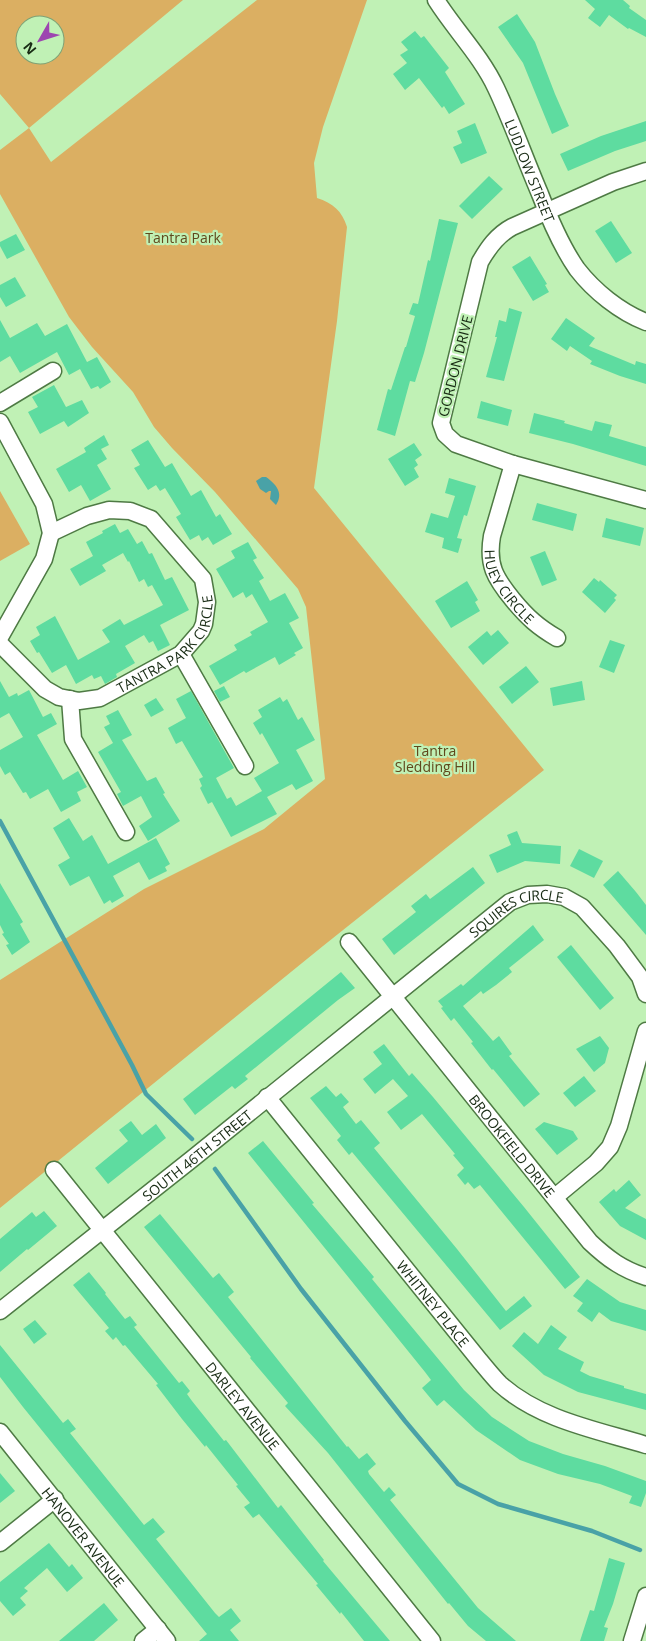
<svg xmlns="http://www.w3.org/2000/svg" width="646" height="1641" viewBox="0 0 646 1641" font-family="'Open Sans',sans-serif">
<style>
.green{fill:#dbaf62;fill-rule:evenodd}
.water{fill:#49a2a7}
.lines{fill:none;stroke-linecap:round;stroke-linejoin:round}
.stream{stroke:#49a2a7;stroke-width:4.5}
.building{fill:#5edca0}
.minor-casing{stroke:#4e7a44;stroke-width:19}
.minor{stroke:#fff;stroke-width:16}
.labels{text-anchor:middle;dominant-baseline:central;stroke-width:4.5;stroke-linejoin:round;paint-order:stroke}
.street-label{font-size:14px;fill:#182b14;stroke:#c0f1b5}
.park-label{font-size:14px;fill:#60481c;stroke:#c0f1b5}
</style>
<rect width="100%" height="100%" fill="#c0f1b5"/>
<g class="green">
<path d="M0,0h183l-154,128 22,34 206,-162h110l-44,127 -9,36 3,35c16,5 25,13 30,29l-10,94 -23,167 230,282 -221,176 -323,262v-228l144,-91 120,-60 61,-50 -19,-172 -8,-18 -83,-97 -43,-44 -18,-21 -21,-35 -41,-45 -23,-30 -69,-123v-44l29,-22 -29,-34zM25,25h30v30h-30z"/>
<polygon points="0,491 30,544 0,561"/>
</g>
<path class="water" d="M262,477h4c10,7 18,16 10,28l-6,-6 1,-8h-2l-3,2 -6,-4 -4,-8z"/>
<g class="lines">
<g class="stream">
<polyline points="0,821 132,1065 146,1094 192,1139"/>
<polyline points="215,1169 301,1289 405,1421 458,1484 498,1504 592,1531 640,1550"/>
</g>
</g>
<g class="building">
<polygon points="585,0 623,0 630,6 629,8 646,20 646,37 629,28 628,29 609,15 600,27 588,18 595,9"/>
<polygon points="517,14 535,42 555,94 569,126 552,134 523,63 498,27"/>
<polygon points="415,31 421,38 424,36 449,68 445,72 465,104 449,114 444,106 442,108 419,78 405,90 393,74 407,63 400,55 408,50 401,42"/>
<polygon points="646,121 646,141 615,151 568,171 560,154 601,136"/>
<polygon points="475,123 487,153 461,164 453,147 462,143 457,131"/>
<polygon points="489,176 503,189 472,219 459,206"/>
<polygon points="439,219 458,223 424,353 415,382 410,381 395,436 377,430 388,389 391,390 405,347 406,347 415,316 409,314 413,303 418,304 428,260 430,261"/>
<polygon points="611,221 632,253 616,263 595,231"/>
<polygon points="16,234 25,250 7,259 0,246 0,242"/>
<polygon points="530,256 547,284 545,285 549,292 533,301 512,267"/>
<polygon points="15,277 26,296 6,307 0,297 0,285"/>
<polygon points="509,308 522,312 504,381 486,377 497,337 495,337 499,320 506,322"/>
<polygon points="566,318 595,338 589,346 635,365 636,361 646,364 646,384 620,376 590,364 592,361 570,346 567,351 551,339"/>
<polygon points="0,320 10,338 37,323 45,336 67,324 87,362 97,357 111,382 100,389 98,386 91,389 80,369 69,375 57,352 20,373 10,356 0,362"/>
<polygon points="54,385 66,407 82,400 89,413 68,427 64,421 40,434 28,412 38,407 32,397"/>
<polygon points="481,401 512,410 508,426 477,418"/>
<polygon points="534,413 565,421 564,423 592,431 595,421 612,425 609,436 646,447 646,466 573,444 529,433"/>
<polygon points="104,435 109,445 101,449 107,459 97,465 111,489 90,501 81,485 69,492 56,469 86,452 84,448"/>
<polygon points="148,440 165,467 172,463 191,496 201,490 216,517 220,514 232,534 213,545 208,537 202,541 199,535 190,540 176,517 181,514 165,488 160,491 156,485 148,490 134,468 140,465 131,450"/>
<polygon points="414,443 422,455 415,460 418,465 414,468 419,477 405,486 388,459"/>
<polygon points="449,478 476,486 467,516 464,515 457,538 462,539 458,553 442,548 444,538 425,532 431,513 448,518 455,496 445,493"/>
<polygon points="537,503 577,514 573,531 532,520"/>
<polygon points="606,518 644,528 640,546 602,537"/>
<polygon points="115,524 120,533 128,529 137,544 142,541 149,554 152,553 165,580 172,577 189,610 160,625 170,645 158,651 153,641 149,643 144,635 125,646 135,663 116,674 117,677 105,684 101,676 94,679 92,675 76,684 66,665 52,673 39,652 37,653 30,641 40,635 36,627 55,616 78,660 110,642 102,630 120,619 124,625 163,605 152,585 148,587 144,579 139,582 129,561 128,562 123,553 102,565 106,571 80,586 70,569 93,556 86,542 103,533 102,531"/>
<polygon points="248,542 257,558 253,560 264,578 259,581 270,601 285,593 299,618 289,623 303,648 294,653 296,655 279,665 275,657 246,673 244,671 220,685 209,666 237,650 234,645 252,635 250,632 268,622 252,594 246,598 243,592 233,598 216,569 235,558 231,551"/>
<polygon points="545,551 557,580 542,586 530,557"/>
<polygon points="594,578 599,582 600,580 617,595 614,598 616,600 605,613 582,592"/>
<polygon points="467,581 478,600 475,602 480,611 451,628 435,601"/>
<polygon points="498,630 509,643 483,665 468,647 487,631 491,636"/>
<polygon points="610,640 625,645 614,673 599,667"/>
<polygon points="526,666 539,682 512,704 499,687"/>
<polygon points="0,681 9,697 17,693 18,696 29,690 43,717 51,713 57,724 37,735 63,780 78,771 87,787 77,792 81,801 61,812 48,789 30,799 26,792 23,793 10,772 5,775 0,766 0,750 23,737 9,713 0,718"/>
<polygon points="582,681 585,700 553,706 550,688"/>
<polygon points="224,686 230,697 220,702 214,691"/>
<polygon points="191,691 234,768 216,778 227,799 231,797 236,806 262,791 254,778 279,763 262,733 260,735 253,723 262,717 258,710 280,697 283,702 287,699 298,720 302,717 315,740 296,750 313,781 296,790 292,784 267,797 277,814 231,837 212,802 208,804 200,788 202,786 199,779 203,777 182,741 176,744 168,728 186,718 176,699"/>
<polygon points="156,698 164,710 151,717 144,705"/>
<polygon points="118,710 132,735 122,740 147,781 156,777 165,793 163,794 180,821 148,841 139,826 152,817 141,796 123,806 117,794 121,792 98,752 113,743 104,727 110,724 106,716"/>
<polygon points="69,818 83,841 92,835 108,864 156,838 170,864 165,867 167,871 149,880 139,862 113,876 124,896 112,903 110,900 104,904 89,876 70,886 58,865 70,858 53,828"/>
<polygon points="517,831 522,843 561,846 560,864 525,861 497,873 489,855 511,845 507,835"/>
<polygon points="579,849 603,861 594,878 570,866"/>
<polygon points="473,867 485,883 394,955 382,939 416,912 411,906 426,894 430,899"/>
<polygon points="618,871 636,892 646,905 646,935 603,885"/>
<polygon points="0,883 23,922 20,924 30,942 12,955 6,945 9,944 2,934 4,933 0,925"/>
<polygon points="533,925 544,940 509,968 512,972 496,985 483,994 481,991 463,1006 493,1041 499,1036 512,1054 509,1056 540,1094 524,1107 493,1069 492,1070 471,1043 473,1042 454,1018 451,1021 441,1008 443,1007 438,1001 461,984 463,986"/>
<polygon points="571,945 614,998 600,1010 557,957"/>
<polygon points="341,972 355,988 338,1000 245,1076 248,1079 235,1089 232,1086 195,1115 183,1099 271,1029"/>
<polygon points="600,1036 609,1048 605,1063 594,1072 576,1049"/>
<polygon points="384,1044 409,1076 412,1073 433,1097 524,1207 580,1277 565,1289 480,1185 474,1189 468,1182 465,1185 457,1175 464,1168 453,1155 455,1154 422,1114 401,1130 387,1112 408,1096 393,1079 375,1094 363,1079 382,1064 373,1052"/>
<polygon points="584,1076 596,1091 575,1107 563,1093"/>
<polygon points="326,1086 336,1097 341,1093 349,1102 343,1107 356,1124 361,1120 380,1143 374,1148 457,1249 506,1311 524,1296 532,1306 500,1330 352,1152 349,1155 337,1140 341,1136 310,1098"/>
<polygon points="131,1121 142,1135 156,1124 166,1138 108,1184 95,1168 128,1141 119,1130"/>
<polygon points="544,1122 573,1131 578,1139 557,1155 535,1129"/>
<polygon points="263,1141 314,1203 312,1204 374,1277 372,1279 464,1390 492,1417 529,1441 563,1454 605,1466 646,1481 646,1493 641,1507 629,1503 632,1496 600,1484 558,1474 520,1460 476,1430 444,1400 437,1406 422,1388 431,1380 425,1372 248,1153"/>
<polygon points="629,1180 641,1195 625,1208 646,1219 646,1240 620,1226 599,1202 614,1189 616,1192"/>
<polygon points="44,1211 57,1226 28,1250 27,1249 0,1272 0,1239 32,1212 36,1217"/>
<polygon points="160,1214 213,1278 219,1273 234,1292 228,1297 347,1447 348,1446 359,1459 367,1453 376,1464 368,1471 369,1474 384,1492 389,1487 396,1495 390,1500 478,1608 516,1641 486,1641 468,1626 449,1603 448,1604 328,1453 285,1406 288,1403 250,1358 251,1357 144,1227"/>
<polygon points="89,1272 106,1293 105,1294 125,1319 130,1316 137,1325 134,1327 179,1383 182,1381 190,1391 187,1394 192,1401 224,1441 226,1440 278,1508 281,1505 324,1560 323,1561 390,1641 364,1641 341,1612 340,1614 316,1585 318,1584 259,1514 253,1518 244,1507 250,1503 236,1486 238,1485 206,1445 205,1447 182,1419 156,1385 158,1384 125,1345 123,1346 116,1337 113,1340 105,1331 109,1328 73,1285"/>
<polygon points="587,1279 620,1302 646,1310 646,1331 611,1321 599,1312 592,1322 577,1311 583,1303 573,1296"/>
<polygon points="35,1320 47,1334 34,1344 23,1329"/>
<polygon points="551,1325 567,1337 558,1349 584,1362 580,1371 590,1376 624,1386 624,1388 646,1394 646,1410 578,1392 544,1375 512,1346 524,1332 538,1344"/>
<polygon points="0,1345 63,1423 68,1419 76,1429 70,1433 144,1525 153,1518 165,1532 156,1539 215,1613 219,1617 231,1608 241,1621 230,1630 239,1641 199,1641 207,1634 23,1407 0,1377"/>
<polygon points="0,1473 15,1491 0,1503"/>
<polygon points="49,1543 69,1567 72,1564 83,1578 67,1592 47,1568 24,1588 28,1591 20,1598 26,1605 13,1616 0,1601 0,1582"/>
<polygon points="609,1558 625,1563 613,1604 604,1627 608,1628 604,1641 580,1641 590,1610 594,1611"/>
<polygon points="104,1603 118,1620 94,1641 59,1641"/>
</g>
<g class="lines">
<defs>
<g id="minor">
<path id="s1" d="M436,0c19,30 45,56 60,88 16,34 29,71 44,106 10,26 21,52 37,75 17,22 43,43 69,53"/>
<path d="M646,171l-33,11 -101,45c-15,8 -24,21 -32,35l-39,161 4,11 11,10 57,20 133,36"/>
<polyline points="0,403 53,371"/>
<polyline points="0,422 44,504 51,533 44,559 0,637"/>
<path id="s2" d="M513,464l-21,72c-5,29 3,42 21,64 14,17 25,27 44,38"/>
<path id="s3" d="M0,644l45,45 14,8 20,4 21,-3 81,-44 20,-23 3,-7 3,-22 -4,-23 -52,-60 -21,-8 -21,-1 -22,6 -36,17"/>
<polyline points="181,654 245,766"/>
<polyline points="70,699 73,739 126,832"/>
<path id="s4" d="M349,942l241,300c18,17 32,27 56,35"/>
<path id="s5" d="M267,1097l213,264c6,7 13,16 20,23 40,36 97,46 146,61"/>
<path id="s6" d="M54,1170l378,471"/>
<polyline points="555,1197 596,1163 610,1147 619,1126 646,1031"/>
<path id="s7" d="M0,1311l192,-152 318,-257 18,-7 19,-1 17,3 18,10 35,39 23,31 6,17"/>
<path id="s8" d="M0,1432l167,209"/>
<polyline points="0,1543 55,1499"/>
<polyline points="143,1641 158,1629"/>
<polyline points="632,1641 646,1596"/>
</g>
</defs>
<use href="#minor" class="minor-casing"/>
<use href="#minor" class="minor"/>
</g>
<g class="labels">
<g class="street-label">
<text stroke="none"><textPath href="#s1" startOffset="196">LUDLOW STREET</textPath></text>
<text transform="translate(455 366) rotate(-76)">GORDON DRIVE</text>
<text stroke="none"><textPath href="#s2" startOffset="131">HUEY CIRCLE</textPath></text>
<text stroke="none"><textPath href="#s3" startOffset="211">TANTRA PARK CIRCLE</textPath></text>
<text stroke="none"><textPath href="#s7" startOffset="656">SQUIRES CIRCLE</textPath></text>
<text stroke="none"><textPath href="#s4" startOffset="261">BROOKFIELD DRIVE</textPath></text>
<text stroke="none"><textPath href="#s7" startOffset="251">SOUTH 46TH STREET</textPath></text>
<text stroke="none"><textPath href="#s5" startOffset="265">WHITNEY PLACE</textPath></text>
<text stroke="none"><textPath href="#s6" startOffset="302">DARLEY AVENUE</textPath></text>
<text stroke="none"><textPath href="#s8" startOffset="134">HANOVER AVENUE</textPath></text>
</g>
<g class="park-label">
<text x="183" y="237">Tantra Park</text>
<text x="435" y="750">Tantra<tspan x="435" dy="16">Sledding Hill</tspan></text>
</g>
</g>
<g transform="translate(40 40) rotate(231)"><circle r="24" fill="#c0f1b5" stroke="#7da275"/>
<path d="M0-4L9 19L0 12L-9 19Z" fill="#9d45b0"/>
<text y="-8" font-size="14" font-weight="bold" text-anchor="middle" fill="#182b14">N</text>
</g>
</svg>
